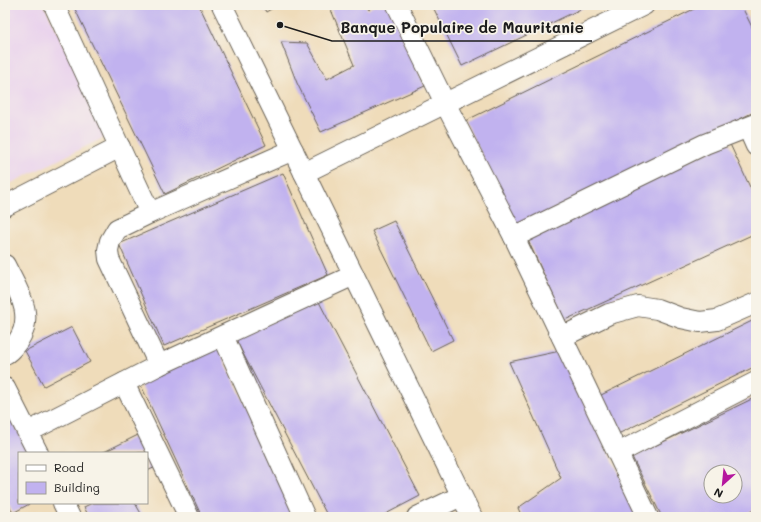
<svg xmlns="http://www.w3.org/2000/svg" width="761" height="522" viewBox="0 0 761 522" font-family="Mali,sans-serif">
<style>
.built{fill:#e9d2ed}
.building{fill:#c1b2ef;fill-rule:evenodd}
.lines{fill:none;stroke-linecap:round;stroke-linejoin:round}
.minor-casing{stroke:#665f53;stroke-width:22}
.minor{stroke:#fff;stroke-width:20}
.leader{fill:none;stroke:#1c1c1c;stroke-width:1.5}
.callout-dot{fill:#1c1c1c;stroke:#f7f3e8;stroke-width:1.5}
.callout-label{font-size:15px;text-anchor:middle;font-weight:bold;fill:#1c1c1c;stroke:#f7f3e8;stroke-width:3.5;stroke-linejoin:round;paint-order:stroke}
</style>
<rect width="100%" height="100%" fill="#f7f3e8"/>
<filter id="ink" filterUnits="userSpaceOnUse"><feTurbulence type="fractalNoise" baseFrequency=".025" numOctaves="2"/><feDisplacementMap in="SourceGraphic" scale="8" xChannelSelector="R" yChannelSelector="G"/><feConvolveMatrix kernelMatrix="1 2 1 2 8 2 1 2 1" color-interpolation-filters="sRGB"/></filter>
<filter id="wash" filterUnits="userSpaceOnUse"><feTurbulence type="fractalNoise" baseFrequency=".012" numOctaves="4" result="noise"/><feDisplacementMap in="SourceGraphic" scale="16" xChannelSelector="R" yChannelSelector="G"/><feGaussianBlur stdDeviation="0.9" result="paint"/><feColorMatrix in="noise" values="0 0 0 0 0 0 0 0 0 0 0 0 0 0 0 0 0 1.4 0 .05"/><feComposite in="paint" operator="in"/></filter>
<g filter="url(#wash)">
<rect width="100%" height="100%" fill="#efdcba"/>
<polygon class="built" points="5,5 44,5 109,135 5,186"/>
<g id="blocks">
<g class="building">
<polygon points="73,5 199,5 266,145 165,194"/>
<polygon points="262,5 278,5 266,12"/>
<polygon points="329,5 365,5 368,10 374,5 388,5 425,86 321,132 297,83 281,42 307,43 327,79 354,65"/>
<polygon points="432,5 589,5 462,66"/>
<polygon points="702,5 741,5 756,35 756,111 518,228 465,121"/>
<polygon points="729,142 756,200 756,233 565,320 525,234"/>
<polygon points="283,173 328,275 164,346 119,244"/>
<polygon points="394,221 453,340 431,351 372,231"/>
<polygon points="317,298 420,496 380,517 328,517 236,340"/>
<polygon points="756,319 756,366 618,434 599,396"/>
<polygon points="72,327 90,362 44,386 25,351"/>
<polygon points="217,345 298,517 202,517 139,381"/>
<polygon points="560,351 640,517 522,517 518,508 561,478 509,362"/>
<path d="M756,397v112l-16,8h-78l-30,-60zM711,472h24v24h-24z"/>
<polygon points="5,409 31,453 19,453 19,503 31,503 13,513 5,497"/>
<polygon points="144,432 158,466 147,471 147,453 102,453"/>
<polygon points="92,503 135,503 143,517 89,517 84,507"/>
</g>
</g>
</g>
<g filter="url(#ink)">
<use href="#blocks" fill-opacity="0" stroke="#665f53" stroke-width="1"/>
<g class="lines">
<defs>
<g id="minor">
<polyline points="54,5 150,213"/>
<polyline points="222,5 472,517"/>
<polyline points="397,5 445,103 514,237 648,517"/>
<polyline points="748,128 756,146"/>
<polyline points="304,173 644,5"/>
<polyline points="5,206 120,147"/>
<polyline points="514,237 705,144 756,124"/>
<path d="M5,265c12,25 31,49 13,76 -4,5 -7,10 -13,13"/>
<polyline points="223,336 305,517"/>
<polyline points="562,337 609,314 638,306 657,309 681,318 700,322 717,320 756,303"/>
<polyline points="159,365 109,259 108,250 110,241 117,229 150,213 293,150"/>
<polyline points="124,383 189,517"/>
<polyline points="5,388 38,453"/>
<polyline points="28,432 159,365 354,275"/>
<polyline points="618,453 756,382"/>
<polyline points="63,503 70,517"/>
<polyline points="417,517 461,496"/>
</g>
</defs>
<use href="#minor" class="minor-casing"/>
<use href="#minor" class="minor"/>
</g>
</g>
<path class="leader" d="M280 25L332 41H592"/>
<circle class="callout-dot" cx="280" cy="25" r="4"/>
<g class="callout-label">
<text x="462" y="33">Banque Populaire de Mauritanie</text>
</g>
<rect width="761" height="522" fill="none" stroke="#f7f3e8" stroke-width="20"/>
<rect x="18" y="452" width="130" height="52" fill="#f7f3e8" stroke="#9f9d96"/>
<rect x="26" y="465" width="20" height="6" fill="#ffffff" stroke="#9f9d96"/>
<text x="54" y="472" font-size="12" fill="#1c1c1c">Road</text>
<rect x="26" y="482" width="20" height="12" fill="#c1b2ef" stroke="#9f9d96"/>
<text x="54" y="492" font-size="12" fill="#1c1c1c">Building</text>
<g transform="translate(723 484) rotate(207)"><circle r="19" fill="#f7f3e8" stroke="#9f9d96"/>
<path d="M0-3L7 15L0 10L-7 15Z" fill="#b5179e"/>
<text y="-6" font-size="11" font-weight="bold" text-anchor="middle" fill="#1c1c1c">N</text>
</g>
</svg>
